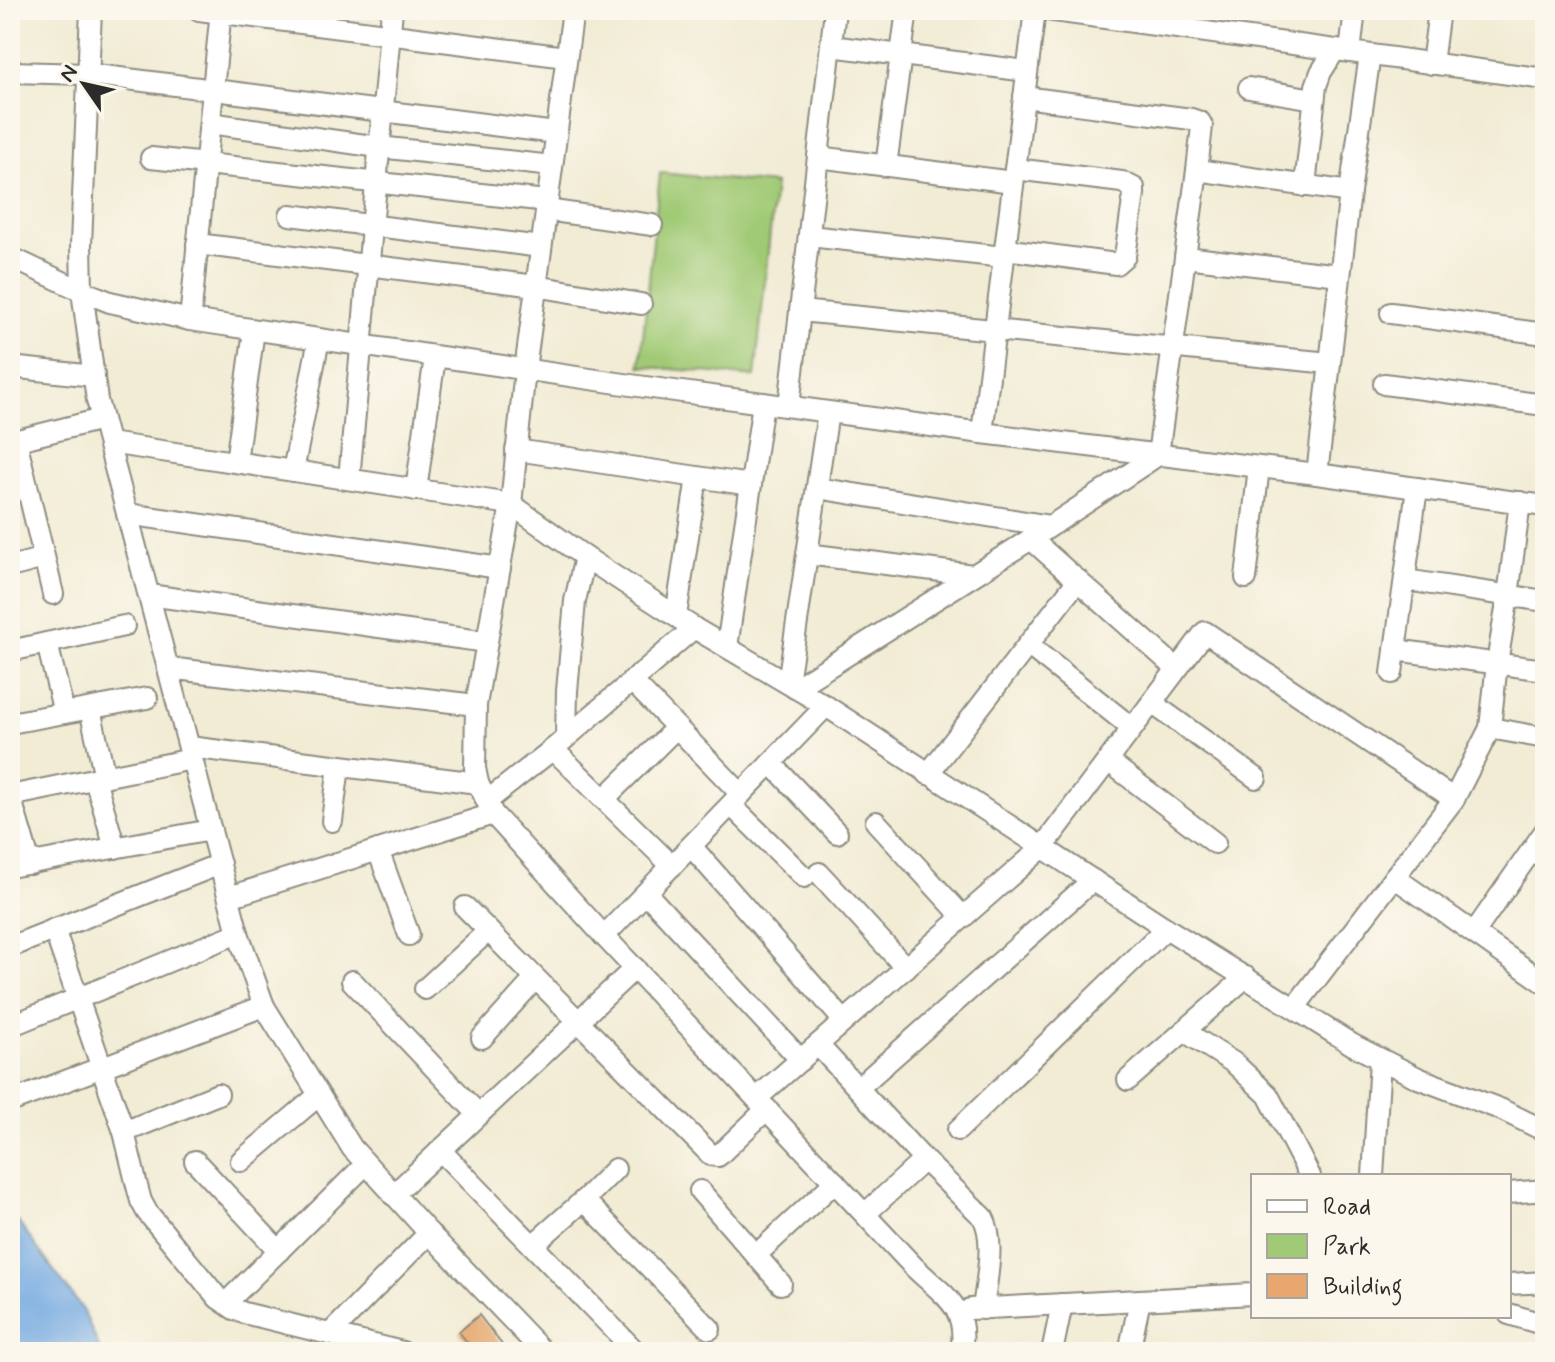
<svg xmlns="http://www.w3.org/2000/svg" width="1555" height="1362" viewBox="0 0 1555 1362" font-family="Mynerve,sans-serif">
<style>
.green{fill:#a1ca76;stroke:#667a50;stroke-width:2}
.water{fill:#73a9e1;stroke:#4f6a86;stroke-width:2}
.building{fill:#e7a76e}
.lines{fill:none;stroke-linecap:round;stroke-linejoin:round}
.minor-casing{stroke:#8e8c80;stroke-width:24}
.minor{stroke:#fff;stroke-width:20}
</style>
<rect width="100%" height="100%" fill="#fbf7ec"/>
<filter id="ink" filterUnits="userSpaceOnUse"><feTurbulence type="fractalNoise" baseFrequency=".0125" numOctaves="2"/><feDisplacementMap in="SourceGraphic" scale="16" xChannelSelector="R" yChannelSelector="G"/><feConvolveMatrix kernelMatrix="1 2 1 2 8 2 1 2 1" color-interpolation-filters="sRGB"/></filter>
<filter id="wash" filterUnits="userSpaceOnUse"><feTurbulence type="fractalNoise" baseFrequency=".006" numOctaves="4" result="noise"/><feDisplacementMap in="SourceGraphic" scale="32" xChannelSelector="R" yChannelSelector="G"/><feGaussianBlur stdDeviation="1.8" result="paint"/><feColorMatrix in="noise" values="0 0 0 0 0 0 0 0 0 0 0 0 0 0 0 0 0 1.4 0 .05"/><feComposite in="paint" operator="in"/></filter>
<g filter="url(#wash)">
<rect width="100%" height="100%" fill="#f2ecd5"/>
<polygon class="green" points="660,173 775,184 755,377 640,366"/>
<polygon class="water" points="10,1211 83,1310 101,1352 10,1352"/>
<g id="blocks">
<polygon class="building" points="479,1315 503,1346 496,1352 491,1352 484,1344 475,1352 459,1332"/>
</g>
</g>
<g filter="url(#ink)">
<use href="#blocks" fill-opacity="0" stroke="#8e8c80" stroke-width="2"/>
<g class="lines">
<defs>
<g id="minor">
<polyline points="91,10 81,244 82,291 97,400 238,933 264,1006 352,1148 429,1233 543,1352"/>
<polyline points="199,10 566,57"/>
<path d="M573,10l-48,360 -14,134 -35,201 -1,63 3,15 15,31 111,122 310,331c30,29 55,39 47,85"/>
<polyline points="1047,10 1545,79"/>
<polyline points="831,46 1027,71"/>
<polyline points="1350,52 1355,10"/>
<polyline points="1432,64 1439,10"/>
<polyline points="10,72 88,74 556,133"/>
<polyline points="1249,88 1314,99"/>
<polyline points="210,123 379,147 552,166"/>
<polyline points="818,157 1013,182"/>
<polyline points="151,158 547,201"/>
<polyline points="886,166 907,10"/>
<polyline points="1197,170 1350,192"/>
<polyline points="1305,186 1316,86 1321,72 1335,50"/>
<polyline points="546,210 652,225"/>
<polyline points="290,215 541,247"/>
<polyline points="809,236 1004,257"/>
<polyline points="197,244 536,286 641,304"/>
<polyline points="1005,249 1116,264 1125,256 1134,194 1134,188 1122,182 1015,169"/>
<polyline points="10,257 82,291 110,302 190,320 638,386 982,433 1317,474 1545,506"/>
<polyline points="1185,257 1340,275"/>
<polyline points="800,311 1330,363"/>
<polyline points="1391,313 1545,334"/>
<polyline points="190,320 221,10"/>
<polyline points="10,367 94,376"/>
<polyline points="1384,384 1545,405"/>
<polyline points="789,406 835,10"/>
<polyline points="982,433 1035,10"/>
<polyline points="16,440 53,594"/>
<polyline points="10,442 102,419"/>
<polyline points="109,443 511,504 585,557 694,628 826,706 1166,928 1353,1045 1418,1078 1500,1109 1545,1131"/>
<polyline points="516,450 751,485"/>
<polyline points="236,462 254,330"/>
<polyline points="293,471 319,339"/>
<polyline points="1317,474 1350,192 1370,55"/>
<polyline points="349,479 392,10"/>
<polyline points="817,488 1050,526"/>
<polyline points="416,490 435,357"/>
<polyline points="127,514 500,568"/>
<polyline points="1031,539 1177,669"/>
<polyline points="807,554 973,575"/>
<polyline points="10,567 44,558"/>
<polyline points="1246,578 1259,467"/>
<polyline points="1405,580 1545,601"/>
<polyline points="149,595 487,642"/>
<polyline points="676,616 697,477"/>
<polyline points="47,643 64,713"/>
<polyline points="1028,645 1132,728"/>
<polyline points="727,647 763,403"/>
<polyline points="1395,650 1545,670"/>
<polyline points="10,651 124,626"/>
<polyline points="168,668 476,705"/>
<polyline points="1392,673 1417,488"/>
<polyline points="632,681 741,794"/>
<polyline points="788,683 828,412"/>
<polyline points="795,688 1031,539 1158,455 1197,170 1202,126 1200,122 1191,119 1024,97"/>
<polyline points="1152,703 1256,778"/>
<polyline points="90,709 105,777"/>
<polyline points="10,723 147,698"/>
<polyline points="1490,728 1545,738"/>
<polyline points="566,737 567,691 575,601 585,557"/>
<polyline points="189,747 478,783"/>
<polyline points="553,749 672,866"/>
<polyline points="1108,761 1215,843"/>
<polyline points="771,763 837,833"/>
<polyline points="928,774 1078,580"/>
<polyline points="95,779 115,848"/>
<polyline points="604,799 676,728"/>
<polyline points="487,801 553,749 694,628"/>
<polyline points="731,805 804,877"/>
<polyline points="332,821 339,766"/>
<polyline points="876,822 963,917"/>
<polyline points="691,846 844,1021"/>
<polyline points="378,850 409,935"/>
<polyline points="30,864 10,796 192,759"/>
<polyline points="10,867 211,830"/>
<polyline points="819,873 906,968"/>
<polyline points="1394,877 1545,983"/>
<polyline points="646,893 801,1060"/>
<polyline points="229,897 493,814"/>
<polyline points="465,907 711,1155 718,1156 767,1109"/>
<polyline points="54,929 124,1132 137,1186 141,1201 147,1212 218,1298 234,1309 244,1313 402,1352"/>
<polyline points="1474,933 1545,831"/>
<polyline points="604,936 826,706"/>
<polyline points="10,947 220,864"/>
<polyline points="352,981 478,1114"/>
<polyline points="425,989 488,931"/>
<polyline points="1295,1007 1454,799 1490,728 1497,663 1508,596 1520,502"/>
<polyline points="10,1026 238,933"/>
<polyline points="1184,1031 1234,1063 1268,1095 1310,1176"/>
<polyline points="482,1038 535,979"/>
<path d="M818,1045l106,115 59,57c13,24 3,65 0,92"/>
<polyline points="1128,1080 1246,977"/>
<polyline points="858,1088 1093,880"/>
<polyline points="757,1098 1042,848 1205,632 1454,799"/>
<polyline points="10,1102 264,1006"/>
<polyline points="958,1130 1166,928"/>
<polyline points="124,1132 218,1094"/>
<polyline points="440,1150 636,1352"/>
<polyline points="195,1161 279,1251"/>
<polyline points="241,1161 319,1095"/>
<polyline points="1373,1176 1380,1060"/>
<polyline points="700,1191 781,1284"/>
<polyline points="1509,1193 1545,1190"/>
<polyline points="393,1195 635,968"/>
<polyline points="584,1200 710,1329"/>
<polyline points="865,1214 924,1160"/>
<polyline points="533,1245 584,1200 615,1169"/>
<polyline points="756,1255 835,1182"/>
<polyline points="1509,1284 1545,1282"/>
<polyline points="226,1303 366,1164"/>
<polyline points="970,1309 1253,1294"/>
<polyline points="1509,1314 1545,1325"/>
<polyline points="331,1333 429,1233"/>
<polyline points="1052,1352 1062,1304"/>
<polyline points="1129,1352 1140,1300"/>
</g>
</defs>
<use href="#minor" class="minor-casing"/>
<use href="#minor" class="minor"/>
</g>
</g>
<rect width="1555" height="1362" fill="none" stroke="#fbf7ec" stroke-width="40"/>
<rect x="1251" y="1174" width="260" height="144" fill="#fbf7ec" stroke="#a8a59f" stroke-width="2"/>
<rect x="1267" y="1200" width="40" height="12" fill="#ffffff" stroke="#a8a59f" stroke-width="2"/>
<text x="1323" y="1214" font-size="24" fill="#2b2b2b">Road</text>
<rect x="1267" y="1234" width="40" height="24" fill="#a1ca76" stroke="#a8a59f" stroke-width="2"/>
<text x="1323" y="1254" font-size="24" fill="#2b2b2b">Park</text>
<rect x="1267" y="1274" width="40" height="24" fill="#e7a76e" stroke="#a8a59f" stroke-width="2"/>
<text x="1323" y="1294" font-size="24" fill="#2b2b2b">Building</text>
<g transform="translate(84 84) rotate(304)" stroke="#fbf7ec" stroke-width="6" paint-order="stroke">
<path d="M0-6L14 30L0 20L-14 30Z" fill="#2b2b2b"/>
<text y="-12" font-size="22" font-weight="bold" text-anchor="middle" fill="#2b2b2b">N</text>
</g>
</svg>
